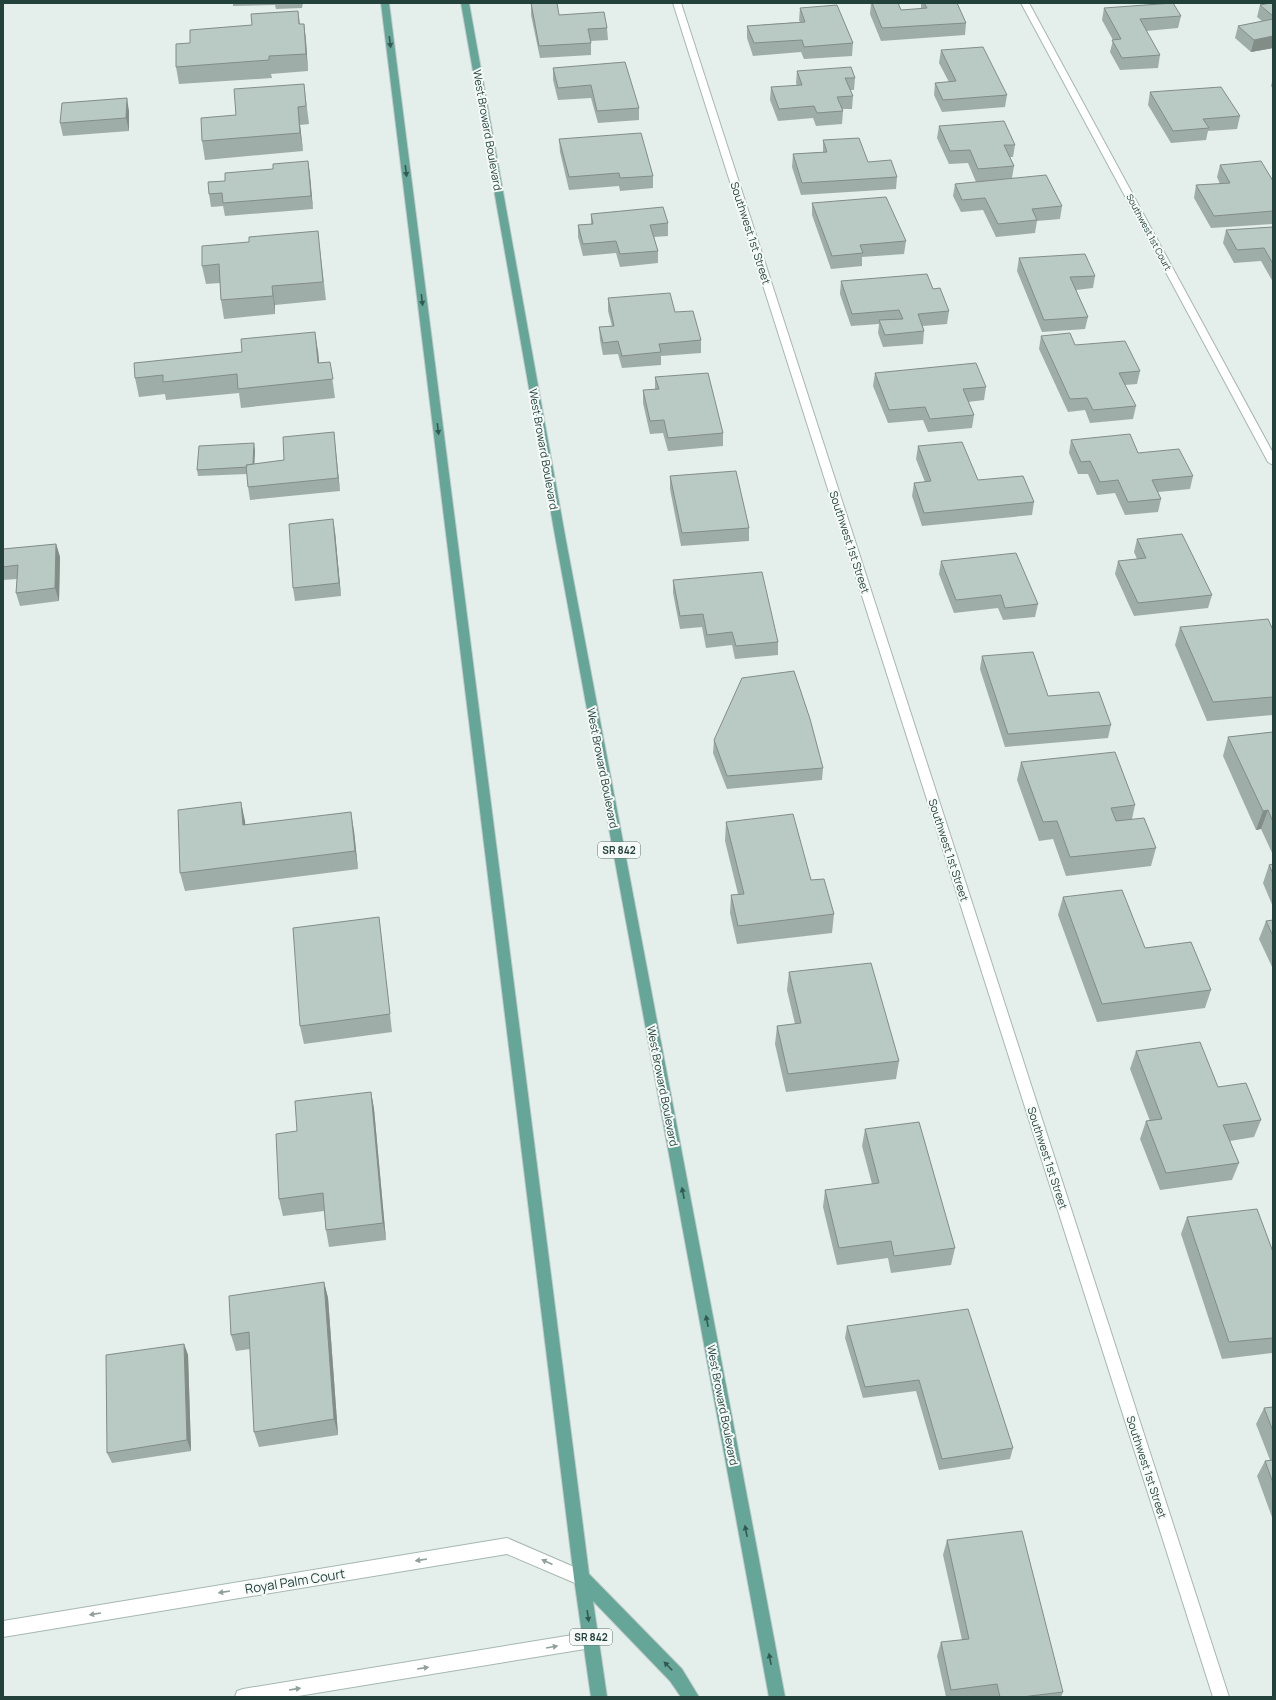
<svg xmlns="http://www.w3.org/2000/svg" width="1276" height="1700" viewBox="0 0 1276 1700" font-family="Manrope,sans-serif">
<style>
.lines{fill:none;stroke-linecap:round;stroke-linejoin:round}
.minor-casing{stroke:#a6b7b2;stroke-width:2}
.major-casing{stroke:#c1cac8;stroke-width:2}
.minor{fill:#fff;fill-rule:evenodd}
.major{fill:#66a698;fill-rule:evenodd}
.wall{fill:#9fada8}
.shaded-wall{fill:#828d88}
.building{fill:#b9c9c3;stroke:#828d88}
.oneway{fill:#335a52}
.oneway2{fill:#90a09c}
.labels{text-anchor:middle;dominant-baseline:central;stroke-width:4;stroke-linejoin:round;paint-order:stroke}
.far-street-label{font-size:9px;fill:#22413a;stroke:#f5faf8}
.shield{fill:#f5faf8;stroke:#617873;stroke-width:1}
.shield-label{font-size:10px;font-weight:bold;fill:#22413a}
.street-label{font-size:11px;fill:#22413a;stroke:#f5faf8}
.near-street-label{font-size:13px;fill:#22413a;stroke:#f5faf8}
</style>
<rect width="100%" height="100%" fill="#e4eeea"/>
<g class="lines">
<defs>
<g id="minor">
<polygon points="673,3 681,3 1229,1697 1213,1697"/>
<polygon points="1021,3 1029,3 1273,453 1273,465 1268,462"/>
<polygon points="507,1538 588,1573 590,1578 588,1583 582,1586 507,1554 3,1637 3,1621"/>
<polygon points="591,1632 597,1634 599,1640 597,1646 591,1648 292,1697 235,1697 237,1691 243,1689"/>
</g>
<g id="major">
<polygon points="381,3 389,3 589,1574 682,1669 699,1697 681,1697 670,1681 593,1601 607,1697 591,1697 574,1578"/>
<polygon points="461,3 469,3 566,541 785,1697 769,1697 556,541"/>
</g>
</defs>
<use href="#minor" class="minor-casing"/>
<use href="#major" class="major-casing"/>
<use href="#minor" class="minor"/>
<use href="#major" class="major"/>
</g>
<g class="wall">
<polygon points="233,3 303,3 302,8 276,9 275,5 233,6"/>
<polygon points="531,3 559,15 607,28 608,40 591,41 591,55 540,58 531,15"/>
<polygon points="871,3 898,3 901,10 921,9 921,3 957,3 966,23 965,35 881,41 870,14"/>
<polygon points="1273,3 1273,48 1251,52 1235,38 1238,26 1262,21 1257,17 1260,5"/>
<polygon points="800,8 853,43 852,56 804,59 801,52 753,56 747,38 747,26 800,22 799,20"/>
<polygon points="1104,8 1181,16 1178,28 1146,31 1160,55 1158,68 1120,70 1110,52 1113,40 1102,20"/>
<polygon points="298,11 300,24 304,24 306,41 308,71 271,74 272,78 179,84 176,67 190,43 252,25"/>
<polygon points="941,50 1007,95 1005,107 942,112 934,95 935,83 949,82 939,63"/>
<polygon points="553,68 639,108 639,120 598,123 591,98 558,100 553,80"/>
<polygon points="797,71 855,78 854,90 850,90 853,96 852,109 842,109 843,111 842,124 816,126 813,118 778,121 770,100 771,87 797,86 796,83"/>
<polygon points="1273,78 1273,89 1271,86"/>
<polygon points="304,84 309,124 300,125 303,151 205,160 202,141 236,115"/>
<polygon points="1150,92 1240,116 1237,129 1208,131 1206,140 1171,143 1148,105"/>
<polygon points="129,111 129,131 63,136 60,123"/>
<polygon points="939,126 1015,145 1013,157 1010,157 1014,166 1012,178 1062,206 1060,219 1037,221 1035,233 996,237 983,210 961,212 953,196 955,184 976,182 968,163 949,164 937,138"/>
<polygon points="559,139 653,176 653,188 620,191 619,186 569,190 560,152"/>
<polygon points="823,140 897,177 896,189 801,195 792,167 793,154 823,152"/>
<polygon points="308,161 313,209 225,216 223,206 211,207 209,194 225,181 273,169"/>
<polygon points="1220,165 1273,181 1273,224 1211,228 1194,198 1196,185 1220,184 1217,177"/>
<polygon points="812,203 906,241 904,254 862,257 862,266 831,269 812,215"/>
<polygon points="591,214 668,223 668,236 654,237 658,251 658,263 620,267 616,253 583,256 578,237 578,225 591,224"/>
<polygon points="1273,227 1273,282 1261,261 1234,263 1223,243 1226,230"/>
<polygon points="320,249 326,300 275,305 275,314 224,319 221,300 220,283 206,284 202,266"/>
<polygon points="1019,258 1095,276 1093,288 1076,290 1088,317 1085,329 1042,332 1017,271"/>
<polygon points="841,281 933,289 949,311 947,324 923,326 924,331 923,344 883,347 878,333 879,324 851,326 840,294"/>
<polygon points="608,298 675,312 701,340 701,353 661,356 661,365 622,368 618,354 603,355 600,340 599,327 612,326 608,311"/>
<polygon points="1041,336 1075,345 1140,371 1137,384 1125,385 1136,406 1133,419 1090,423 1085,410 1068,412 1039,349"/>
<polygon points="318,351 319,363 330,362 335,398 241,408 239,393 166,400 165,394 139,397 135,378"/>
<polygon points="875,373 986,387 984,400 968,402 974,415 972,428 928,432 923,420 888,423 873,386"/>
<polygon points="655,377 723,433 723,446 668,451 663,433 650,434 643,403 643,390 655,390"/>
<polygon points="334,432 340,491 250,500 248,487 247,474 198,476 197,470 255,450 254,464 284,460"/>
<polygon points="1071,440 1138,453 1193,476 1190,489 1158,492 1161,499 1158,512 1125,515 1115,493 1097,495 1088,474 1078,474 1069,453"/>
<polygon points="918,446 978,480 1034,502 1032,515 922,526 912,496 914,483 925,482 916,459"/>
<polygon points="670,476 749,528 749,541 681,546 670,489"/>
<polygon points="335,532 341,596 295,601 293,588"/>
<polygon points="1137,539 1212,595 1208,608 1134,616 1115,574 1118,561 1137,559 1134,552"/>
<polygon points="56,544 60,557 59,601 20,606 16,593 17,579 3,580 3,549"/>
<polygon points="941,561 1038,604 1035,617 1003,620 998,608 954,613 939,574"/>
<polygon points="673,580 778,642 778,655 735,659 732,645 706,648 702,627 680,629 673,593"/>
<polygon points="1180,627 1273,630 1273,715 1207,721 1175,645"/>
<polygon points="982,656 1048,696 1111,725 1108,738 1005,747 980,669"/>
<polygon points="1273,732 1273,855 1261,829 1256,830 1223,756 1228,737"/>
<polygon points="714,740 823,768 822,780 727,789 713,753"/>
<polygon points="1021,762 1135,805 1132,819 1156,848 1151,866 1066,876 1053,839 1039,841 1017,780"/>
<polygon points="241,802 245,825 354,831 358,869 185,891 180,873"/>
<polygon points="726,822 811,880 834,914 832,933 737,944 730,913 731,895 738,894 725,841"/>
<polygon points="1273,864 1273,907 1263,883 1269,865"/>
<polygon points="1063,897 1211,990 1205,1008 1097,1022 1058,915"/>
<polygon points="379,917 392,1032 304,1044 300,1026"/>
<polygon points="1273,920 1273,969 1259,939 1266,921"/>
<polygon points="789,972 899,1061 896,1079 786,1092 775,1044 777,1026 795,1024 787,990"/>
<polygon points="1136,1051 1218,1087 1261,1120 1254,1137 1230,1141 1239,1163 1232,1180 1160,1190 1140,1139 1146,1121 1150,1121 1130,1069"/>
<polygon points="371,1092 374,1109 386,1240 329,1247 326,1230 324,1211 283,1216 279,1199 297,1131"/>
<polygon points="865,1129 955,1248 951,1265 891,1273 888,1258 837,1265 823,1207 825,1190 872,1184 862,1146"/>
<polygon points="1187,1217 1273,1252 1273,1353 1222,1359 1181,1234"/>
<polygon points="324,1282 328,1298 338,1435 259,1447 254,1432 250,1349 236,1351 231,1335"/>
<polygon points="847,1326 1013,1448 1010,1459 939,1470 916,1391 863,1398 845,1338"/>
<polygon points="184,1344 188,1355 191,1451 112,1463 107,1453"/>
<polygon points="1273,1407 1273,1520 1257,1476 1265,1461 1270,1460 1256,1424 1264,1408"/>
<polygon points="947,1540 1063,1692 1061,1697 946,1697 937,1656 941,1642 962,1640 943,1555"/>
</g>
<g class="shaded-wall">
<polygon points="304,24 306,41 308,71 306,54"/>
<polygon points="1273,36 1273,48 1251,52 1254,40"/>
<polygon points="127,98 129,111 129,131 126,118"/>
<polygon points="298,107 300,125 303,151 300,133"/>
<polygon points="308,161 310,174 313,209 311,196"/>
<polygon points="272,286 275,305 275,314 273,296"/>
<polygon points="315,332 318,351 321,382 318,363"/>
<polygon points="334,432 335,445 340,491 338,478"/>
<polygon points="254,443 255,450 254,473 253,466"/>
<polygon points="333,519 335,532 341,596 339,583"/>
<polygon points="56,544 60,557 59,601 55,588"/>
<polygon points="241,802 245,821 247,844 243,825"/>
<polygon points="1268,810 1261,829 1256,830 1263,811"/>
<polygon points="351,812 354,831 358,869 355,851"/>
<polygon points="371,1092 374,1109 386,1240 383,1223"/>
<polygon points="324,1282 328,1298 338,1435 334,1419"/>
<polygon points="184,1344 188,1355 191,1451 187,1440"/>
</g>
<g class="building">
<polygon points="531,3 557,3 559,15 604,12 607,28 588,29 591,43 539,46"/>
<polygon points="872,3 898,3 901,10 927,8 924,3 957,3 966,23 882,28"/>
<polygon points="1173,3 1181,16 1140,19 1160,55 1122,58 1112,40 1121,39 1104,8"/>
<polygon points="1270,3 1273,3 1273,16 1260,5"/>
<polygon points="837,5 853,43 804,47 802,40 754,43 747,26 805,22 800,8"/>
<polygon points="298,11 299,24 304,24 306,54 269,56 269,60 176,67 176,44 190,43 190,30 252,25 251,14"/>
<polygon points="1273,19 1273,36 1254,40 1238,26"/>
<polygon points="983,47 1007,95 943,100 935,83 956,81 941,50"/>
<polygon points="625,62 639,108 597,111 591,85 558,88 553,68"/>
<polygon points="851,67 855,78 845,78 853,96 837,97 843,111 817,113 814,106 779,109 771,87 802,85 797,71"/>
<polygon points="304,84 306,106 298,107 300,133 202,141 201,118 236,115 234,89"/>
<polygon points="1221,87 1240,116 1203,119 1209,128 1173,131 1150,92"/>
<polygon points="127,98 126,118 60,123 62,103"/>
<polygon points="1004,121 1015,145 1004,145 1014,166 978,169 970,150 950,151 939,126"/>
<polygon points="641,133 653,176 620,178 619,173 569,177 559,139"/>
<polygon points="859,138 868,162 891,160 897,177 802,183 793,154 827,152 823,140"/>
<polygon points="308,161 311,196 223,203 222,193 209,194 208,182 225,181 225,173 273,169 273,164"/>
<polygon points="1261,161 1273,181 1273,211 1214,216 1196,185 1230,183 1220,165"/>
<polygon points="1046,175 1062,206 1032,209 1037,220 998,224 985,198 962,200 955,184"/>
<polygon points="886,197 906,241 860,245 863,253 832,256 812,203"/>
<polygon points="663,207 668,223 650,225 658,251 620,254 616,241 583,244 578,225 593,224 591,214"/>
<polygon points="1273,227 1273,264 1264,248 1237,250 1226,230"/>
<polygon points="318,231 323,282 272,286 273,296 221,300 219,264 202,266 202,246 249,242 249,237"/>
<polygon points="1085,254 1095,276 1070,277 1088,317 1044,320 1019,258"/>
<polygon points="927,274 933,289 940,288 949,311 918,314 924,331 885,335 879,320 903,319 899,310 852,314 841,281"/>
<polygon points="670,293 675,312 693,311 701,340 659,344 661,352 622,356 618,341 603,343 599,327 614,326 608,298"/>
<polygon points="315,332 318,363 330,362 333,379 238,389 237,374 163,382 163,375 135,378 134,363 242,352 241,339"/>
<polygon points="1070,333 1075,345 1125,341 1140,371 1119,373 1136,406 1093,410 1087,398 1070,399 1041,336"/>
<polygon points="976,363 986,387 963,389 974,415 930,419 925,407 889,410 875,373"/>
<polygon points="708,373 723,433 668,438 664,420 650,421 643,390 659,389 655,377"/>
<polygon points="334,432 338,478 248,487 246,465 284,460 283,437"/>
<polygon points="1130,434 1138,453 1179,449 1193,476 1152,480 1161,499 1128,502 1118,480 1100,482 1090,461 1081,462 1071,440"/>
<polygon points="962,442 978,480 1023,476 1034,502 924,513 914,483 931,481 918,446"/>
<polygon points="254,443 253,464 246,465 247,467 197,470 199,446"/>
<polygon points="736,471 749,528 682,533 670,476"/>
<polygon points="333,519 339,583 293,588 289,524"/>
<polygon points="1182,534 1212,595 1138,603 1118,561 1146,558 1137,539"/>
<polygon points="56,544 55,588 16,593 18,565 3,567 3,549"/>
<polygon points="1016,553 1038,604 1005,608 1001,595 956,600 941,561"/>
<polygon points="762,572 778,642 736,646 732,632 707,635 703,614 680,616 673,580"/>
<polygon points="1268,619 1273,630 1273,697 1213,702 1180,627"/>
<polygon points="1033,652 1048,696 1099,692 1111,725 1008,734 982,656"/>
<polygon points="794,671 810,719 823,768 727,776 714,740 742,678"/>
<polygon points="1273,732 1273,822 1268,810 1263,811 1228,737"/>
<polygon points="1115,752 1135,805 1111,808 1116,821 1144,818 1156,848 1070,857 1057,821 1043,822 1021,762"/>
<polygon points="241,802 243,825 351,812 355,851 180,873 178,810"/>
<polygon points="793,814 811,880 824,879 834,914 738,926 731,895 744,894 726,822"/>
<polygon points="1273,864 1273,874 1269,865"/>
<polygon points="1122,890 1145,948 1191,942 1211,990 1102,1004 1063,897"/>
<polygon points="379,917 390,1014 300,1026 293,928"/>
<polygon points="1273,920 1273,936 1266,921"/>
<polygon points="871,963 899,1061 788,1074 777,1026 801,1023 789,972"/>
<polygon points="1200,1042 1218,1087 1246,1083 1261,1120 1223,1125 1239,1163 1166,1173 1146,1121 1162,1119 1136,1051"/>
<polygon points="371,1092 383,1223 326,1230 323,1193 279,1199 276,1134 297,1131 295,1101"/>
<polygon points="919,1122 955,1248 894,1256 891,1241 839,1248 825,1190 879,1183 865,1129"/>
<polygon points="1257,1209 1273,1252 1273,1338 1229,1342 1187,1217"/>
<polygon points="324,1282 334,1419 254,1432 249,1332 231,1335 229,1296"/>
<polygon points="968,1309 1013,1448 942,1459 919,1380 865,1387 847,1326"/>
<polygon points="184,1344 187,1440 107,1453 106,1355"/>
<polygon points="1273,1407 1273,1431 1264,1408"/>
<polygon points="1273,1460 1273,1483 1265,1461"/>
<polygon points="1022,1531 1063,1692 1022,1697 1000,1697 997,1684 951,1690 941,1642 969,1639 947,1540"/>
</g>
<defs><path id="oneway-solid" d="M-6-.8H1V-3.2L6.5 0L1 3.2V.8H-6Z"/></defs>
<g class="oneway">
<use href="#oneway-solid" transform="translate(390 42) rotate(83)"/>
<use href="#oneway-solid" transform="translate(406 171) rotate(83)"/>
<use href="#oneway-solid" transform="translate(422 300) rotate(83)"/>
<use href="#oneway-solid" transform="translate(438 429) rotate(83)"/>
<use href="#oneway-solid" transform="translate(683 1193) rotate(-101)"/>
<use href="#oneway-solid" transform="translate(707 1321) rotate(-101)"/>
<use href="#oneway-solid" transform="translate(746 1531) rotate(-101)"/>
<use href="#oneway-solid" transform="translate(588 1616) rotate(82)"/>
<use href="#oneway-solid" transform="translate(770 1659) rotate(-101)"/>
<use href="#oneway-solid" transform="translate(668 1666) rotate(-134)"/>
</g>
<g class="oneway2">
<use href="#oneway-solid" transform="translate(421 1560) rotate(171)"/>
<use href="#oneway-solid" transform="translate(547 1562) rotate(-156)"/>
<use href="#oneway-solid" transform="translate(224 1592) rotate(171)"/>
<use href="#oneway-solid" transform="translate(95 1614) rotate(171)"/>
<use href="#oneway-solid" transform="translate(552 1647) rotate(-10)"/>
<use href="#oneway-solid" transform="translate(423 1668) rotate(-9)"/>
<use href="#oneway-solid" transform="translate(295 1689) rotate(-9)"/>
</g>
<g class="labels">
<g class="far-street-label">
<text transform="translate(1149 232) rotate(62)">Southwest 1st Court</text>
</g>
<g class="shield">
<rect x="598" y="842" width="42" height="16" rx="3"/>
<rect x="570" y="1629" width="42" height="16" rx="3"/>
</g>
<g class="shield-label">
<text x="619" y="850">SR 842</text>
<text x="591" y="1637">SR 842</text>
</g>
<g class="street-label">
<text transform="translate(488 130) rotate(80)">West Broward Boulevard</text>
<text transform="translate(751 233) rotate(72)">Southwest 1st Street</text>
<text transform="translate(544 449) rotate(80)">West Broward Boulevard</text>
<text transform="translate(850 542) rotate(72)">Southwest 1st Street</text>
<text transform="translate(603 768) rotate(79)">West Broward Boulevard</text>
<text transform="translate(949 850) rotate(72)">Southwest 1st Street</text>
<text transform="translate(663 1086) rotate(79)">West Broward Boulevard</text>
<text transform="translate(1048 1158) rotate(72)">Southwest 1st Street</text>
<text transform="translate(723 1405) rotate(79)">West Broward Boulevard</text>
<text transform="translate(1147 1467) rotate(72)">Southwest 1st Street</text>
</g>
<g class="near-street-label">
<text transform="translate(295 1581) rotate(-9)">Royal Palm Court</text>
</g>
</g>
<rect width="1276" height="1700" fill="none" stroke="#22413a" stroke-width="8"/>
</svg>
